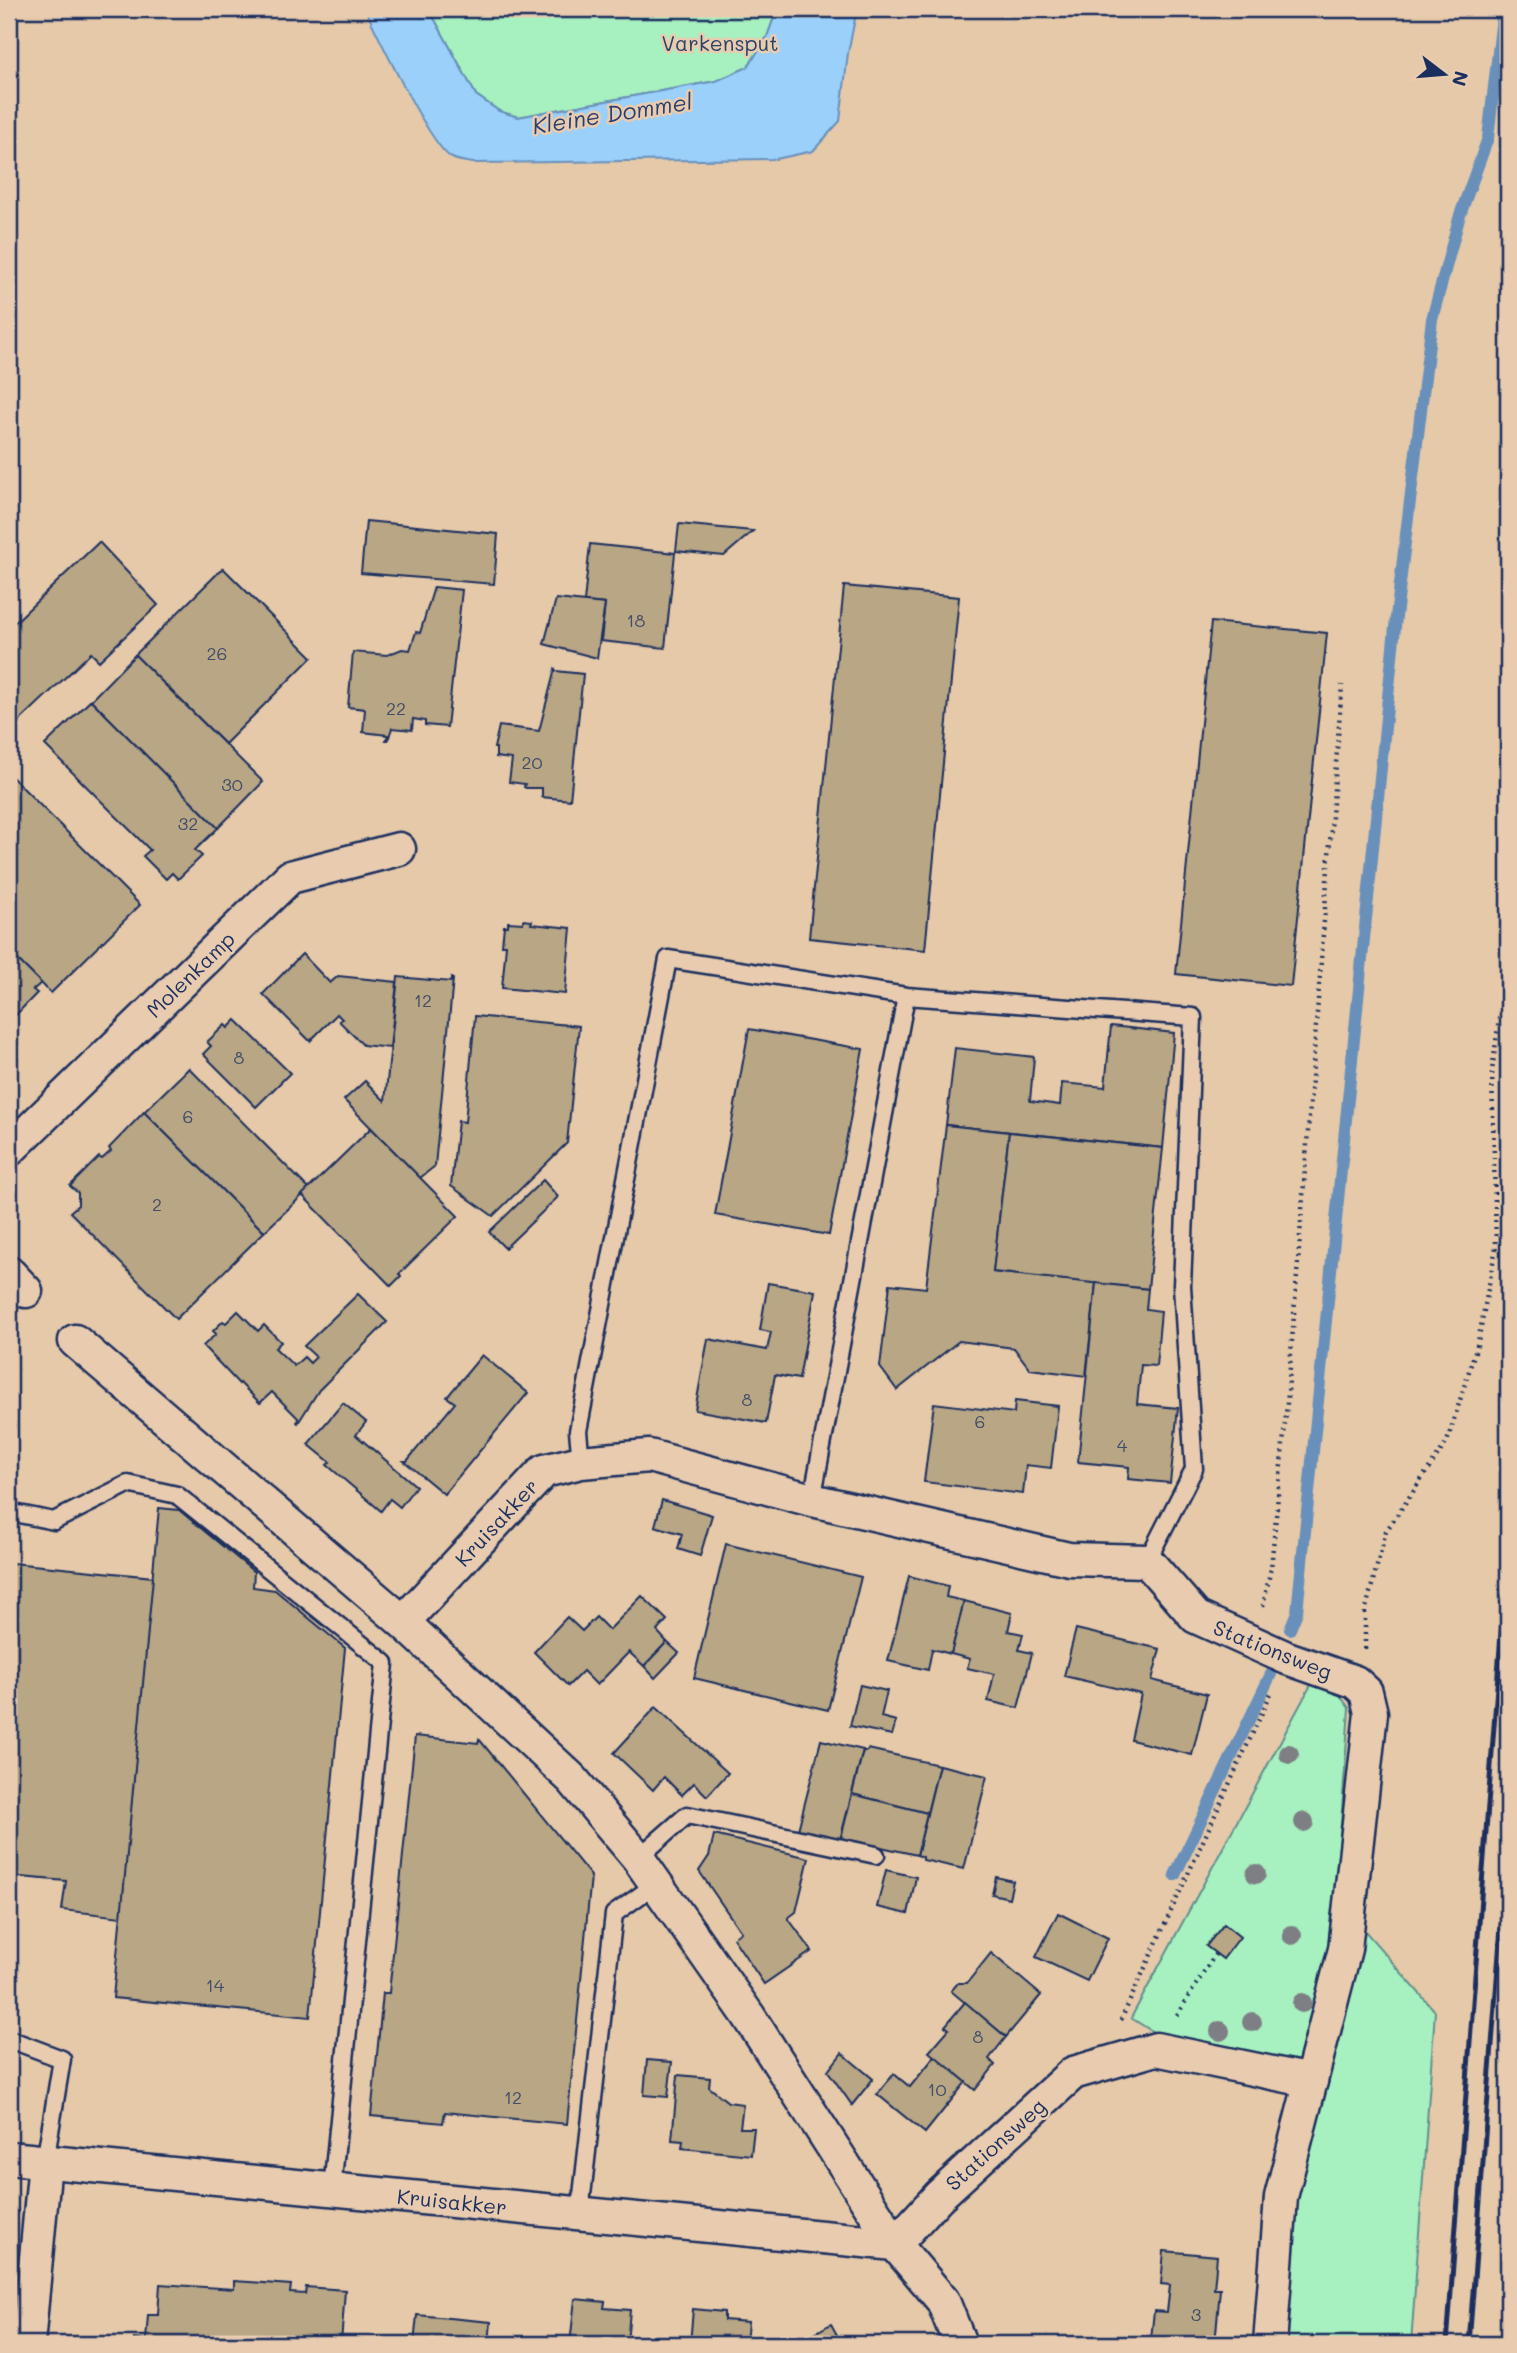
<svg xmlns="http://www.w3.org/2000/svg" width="1517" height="2353" viewBox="0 0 1517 2353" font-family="Mali,sans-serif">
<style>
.green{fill:#a7f0bf;stroke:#61908e;stroke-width:2}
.water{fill:#9ad0f9;stroke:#6790bb;stroke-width:2}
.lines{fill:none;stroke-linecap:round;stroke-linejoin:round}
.stream{stroke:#6790bb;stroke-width:12}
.building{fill:#b8a685;stroke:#1b2f5e;stroke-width:2}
.service-casing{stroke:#1b2f5e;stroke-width:21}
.minor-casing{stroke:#1b2f5e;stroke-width:37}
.path{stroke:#1b2f5e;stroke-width:4.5;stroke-dasharray:2 5;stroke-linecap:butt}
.service{stroke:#e9ccb0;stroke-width:16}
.minor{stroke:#e9ccb0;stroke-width:32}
.rail{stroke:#1b2f5e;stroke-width:5}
.tree{fill:#7e7f85}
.labels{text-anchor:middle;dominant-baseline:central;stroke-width:5;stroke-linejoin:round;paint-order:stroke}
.number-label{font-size:18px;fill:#424d68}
.park-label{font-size:21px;fill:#294268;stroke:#e9ccb0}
.street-label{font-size:21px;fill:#1b2f5e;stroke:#e9ccb0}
.water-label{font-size:23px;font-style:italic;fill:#283f6e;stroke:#e9ccb0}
</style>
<rect width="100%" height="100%" fill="#e5c9a9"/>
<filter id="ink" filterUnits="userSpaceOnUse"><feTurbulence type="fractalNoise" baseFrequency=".0143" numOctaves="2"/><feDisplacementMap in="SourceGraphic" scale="14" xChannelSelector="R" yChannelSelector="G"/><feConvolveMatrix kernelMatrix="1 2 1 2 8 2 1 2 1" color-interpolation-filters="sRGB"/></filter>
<g filter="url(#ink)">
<g class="green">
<polygon points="429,9 777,9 767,37 748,67 716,81 518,117 499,111 476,95"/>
<polygon points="1313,1681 1339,1694 1349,1708 1336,1898 1435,2011 1411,2344 1281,2344 1289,2198 1318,2082 1171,2043 1131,2018"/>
</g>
<path class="water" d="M365,9h64l47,86 23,16 19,6 198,-36 32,-14 19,-30 10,-28h80l-9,44 -8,68 -27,30 -37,8 -303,4c-7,-1 -15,-2 -21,-5 -20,-9 -75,-124 -87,-149z"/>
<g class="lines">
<g class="stream">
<polyline points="1290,1629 1297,1612 1396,617 1432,319 1460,215 1488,138 1503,9"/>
<polyline points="1175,1875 1271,1674"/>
</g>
</g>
<g class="building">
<polygon points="366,521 498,534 494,584 361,573"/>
<polygon points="679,524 753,531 724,556 676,551"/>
<polygon points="99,542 158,605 99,661 91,653 9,731 9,628"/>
<polygon points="590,544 675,553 665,648 601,641 605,604 584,602"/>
<polygon points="223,568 312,657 225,744 135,655"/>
<polygon points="844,586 959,597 925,950 809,938"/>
<polygon points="434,587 462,590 447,727 425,725 425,721 413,719 412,730 392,728 388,740 386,740 388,735 363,732 365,709 348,707 353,652 387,655 402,649 410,650 416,632 420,633"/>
<polygon points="556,599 605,604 597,658 544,644"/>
<polygon points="1211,622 1327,633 1291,986 1176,974"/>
<polygon points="135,655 263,782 218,828 91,700"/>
<polygon points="555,669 556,671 583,674 570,800 542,797 542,788 526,788 524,787 525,784 509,782 512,759 496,757 496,748 494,748 499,726 539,731"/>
<polygon points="91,700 218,828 195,850 202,856 178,879 172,873 166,879 143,856 150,850 45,745"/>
<polygon points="9,774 140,905 51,993 9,951"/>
<polygon points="523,920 532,921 531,924 571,928 565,994 502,988 506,945 502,945 504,926 508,926 508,922 523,923"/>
<polygon points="9,951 41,983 33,990 37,993 9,1022"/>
<polygon points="302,954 330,983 338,976 397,982 390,1048 363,1045 339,1021 342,1019 337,1014 310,1041 263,994"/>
<polygon points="398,977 451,982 451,978 453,979 435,1166 420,1178 344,1100 365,1081 385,1101"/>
<polygon points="475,1016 579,1026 567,1143 493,1216 451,1186 458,1121 465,1122"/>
<polygon points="236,1020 290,1073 256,1107 203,1054 211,1046 207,1042 225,1025 228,1028"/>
<polygon points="1111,1026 1174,1033 1163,1148 946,1125 955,1048 1034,1057 1030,1101 1060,1105 1062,1083 1105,1087"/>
<polygon points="749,1029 863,1049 829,1235 715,1215"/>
<polygon points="189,1068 309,1189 264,1232 144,1112"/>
<polygon points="144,1112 264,1232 176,1319 70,1212 78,1205 78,1193 70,1186 99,1157 102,1159 111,1151 109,1148"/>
<polygon points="946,1125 1009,1132 993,1272 1096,1283 1086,1376 1030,1369 1014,1348 959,1341 897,1390 880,1367 890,1284 926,1288"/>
<polygon points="371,1128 458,1216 399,1274 401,1276 391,1286 302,1195"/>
<polygon points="1009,1132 1163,1148 1148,1289 993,1272"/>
<polygon points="543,1180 558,1197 505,1248 489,1232"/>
<polygon points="768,1283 815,1291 799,1379 775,1375 766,1423 695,1410 708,1339 767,1350 771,1332 760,1330"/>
<polygon points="1096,1283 1148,1289 1146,1309 1161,1311 1156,1366 1141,1365 1137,1404 1178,1408 1170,1483 1128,1479 1129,1467 1078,1462"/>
<polygon points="358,1294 387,1322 319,1390 298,1423 297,1422 298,1418 272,1392 260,1403 240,1383 239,1384 203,1346 216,1334 213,1331 223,1321 226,1323 238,1311 258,1331 264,1325 281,1342 275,1348 294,1366 304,1357 310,1363 316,1357 304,1346"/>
<polygon points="482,1355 528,1393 444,1494 404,1461 407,1461 455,1403 447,1397"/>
<polygon points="1015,1401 1058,1406 1051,1468 1026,1465 1023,1494 924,1482 934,1403 1014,1413"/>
<polygon points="343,1403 366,1422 356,1435 416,1486 400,1507 390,1499 381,1511 327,1465 330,1462 308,1444"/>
<polygon points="662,1500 712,1515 700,1556 678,1549 682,1534 655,1526"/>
<polygon points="159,1508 179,1510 254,1572 253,1587 275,1590 345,1648 310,2017 113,1998"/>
<polygon points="726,1544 861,1577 828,1710 694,1678"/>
<polygon points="12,1563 153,1577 121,1917 62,1910 66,1881 9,1876 9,1564"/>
<polygon points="909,1576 948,1586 946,1597 964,1601 951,1654 932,1649 928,1670 888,1661"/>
<polygon points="642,1596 667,1620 657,1631 667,1642 644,1666 629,1652 597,1685 583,1671 568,1686 534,1652 567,1617 582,1631 596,1617 609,1630"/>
<polygon points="964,1601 1012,1613 1008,1631 1023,1634 1019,1650 1032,1653 1018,1708 988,1701 994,1674 967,1668 970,1659 951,1654"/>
<polygon points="1076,1629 1160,1649 1152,1680 1207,1694 1192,1755 1131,1740 1141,1694 1064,1676"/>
<polygon points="667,1642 679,1653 655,1678 644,1666"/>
<polygon points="860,1685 887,1691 881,1717 896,1721 892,1735 850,1726"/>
<polygon points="656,1707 728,1773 707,1796 694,1783 682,1795 664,1777 653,1790 614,1753"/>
<polygon points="415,1736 478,1743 479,1739 591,1876 567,2124 445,2112 443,2123 371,2116 383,1993 389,1993"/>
<polygon points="821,1740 863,1750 840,1840 798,1830"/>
<polygon points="868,1749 939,1765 927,1813 852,1794 863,1751 867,1751"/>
<polygon points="939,1765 987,1776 964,1869 923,1860 923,1857 917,1855"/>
<polygon points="852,1794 927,1813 917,1855 841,1838"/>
<polygon points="714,1835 809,1858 796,1912 788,1918 812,1951 764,1984 733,1938 741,1932 699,1871 709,1856"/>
<polygon points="886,1870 916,1877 908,1914 877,1907"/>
<polygon points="996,1877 1013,1881 1009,1898 992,1894"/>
<polygon points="1058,1913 1108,1938 1087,1981 1036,1957"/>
<polygon points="1224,1924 1240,1937 1223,1959 1206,1946"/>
<polygon points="991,1953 1041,1995 1006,2037 951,1991 958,1983 967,1983"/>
<polygon points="965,2002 1006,2037 989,2059 995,2065 975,2090 929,2052 949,2029 945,2026"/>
<polygon points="842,2053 873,2079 852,2105 828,2071"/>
<polygon points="935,2056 966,2082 925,2133 877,2094 894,2074 910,2087"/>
<polygon points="647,2060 672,2062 668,2097 644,2095"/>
<polygon points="678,2075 710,2078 709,2087 728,2102 743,2104 740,2128 754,2128 751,2155 682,2148 683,2141 672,2140"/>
<polygon points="1164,2251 1217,2256 1214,2289 1220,2289 1215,2344 1164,2344 1165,2340 1151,2339 1154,2311 1167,2312 1170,2285 1161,2284"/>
<polygon points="234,2281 291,2285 290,2293 305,2294 306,2287 345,2290 341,2344 133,2344 134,2339 146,2340 148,2315 158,2315 160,2284 234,2289"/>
<polygon points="575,2299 605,2302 604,2308 630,2310 627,2344 570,2344"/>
<polygon points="693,2309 724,2312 724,2320 748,2322 746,2344 690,2344"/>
<polygon points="417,2315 491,2322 489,2344 414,2344"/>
<polygon points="831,2324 842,2344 795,2344"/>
</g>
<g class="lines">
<defs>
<g id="service">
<polyline points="581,1462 578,1431 668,959 906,996 1193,1017 1182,1286 1194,1469 1147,1561"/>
<polyline points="812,1500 906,996"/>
<polyline points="9,1512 54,1521 128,1484 177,1495 385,1663 332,2189"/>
<polyline points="638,1858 687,1815 876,1855"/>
<polyline points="9,2039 62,2059 45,2162"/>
<polyline points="580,2213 614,1914 656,1884"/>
</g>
<g id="minor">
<polyline points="9,1150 290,877 399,849"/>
<polyline points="9,1273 26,1291"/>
<polyline points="75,1341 403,1622 572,1779 638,1858 748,2015 895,2244 943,2301 960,2344"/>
<polyline points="403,1622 544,1471 581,1462 649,1456 812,1500 1069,1559 1147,1561 1196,1617 1287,1658 1355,1682 1366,1692 1371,1713 1345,1949 1281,2197 1270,2344"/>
<polyline points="9,2158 895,2244"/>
<polyline points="895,2244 939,2196 1073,2073 1156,2049 1311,2081"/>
<polyline points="28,2344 45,2162"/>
</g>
</defs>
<use href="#service" class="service-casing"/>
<use href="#minor" class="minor-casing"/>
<g class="path">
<polyline points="1263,1606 1271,1568 1288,1393 1342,685"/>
<polyline points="1365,1649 1365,1612 1386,1531 1447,1442 1478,1342 1496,1247 1492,1071 1508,953"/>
<polyline points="1177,2015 1216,1953"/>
<polyline points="1121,2020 1272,1691"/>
</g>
<use href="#service" class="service"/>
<use href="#minor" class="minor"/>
<g class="rail">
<polyline points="1447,2344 1508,1542"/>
<polyline points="1469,2344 1508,1836"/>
</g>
</g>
<g class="tree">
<circle cx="1289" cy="1754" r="10"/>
<circle cx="1304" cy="1822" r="10"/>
<circle cx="1256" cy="1874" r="10"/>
<circle cx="1292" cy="1935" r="10"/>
<circle cx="1302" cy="2003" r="10"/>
<circle cx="1252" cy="2022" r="10"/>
<circle cx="1220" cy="2031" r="10"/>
</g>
</g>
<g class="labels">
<g class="number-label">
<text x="636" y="620">18</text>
<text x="217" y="653">26</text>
<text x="396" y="708">22</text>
<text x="532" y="762">20</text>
<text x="232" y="784">30</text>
<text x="188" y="823">32</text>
<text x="423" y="1000">12</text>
<text x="239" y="1057">8</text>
<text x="188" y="1116">6</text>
<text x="157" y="1204">2</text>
<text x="747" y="1399">8</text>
<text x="980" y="1421">6</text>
<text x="1122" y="1445">4</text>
<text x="215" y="1985">14</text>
<text x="978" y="2036">8</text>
<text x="937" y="2089">10</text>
<text x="513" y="2097">12</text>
<text x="1196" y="2314">3</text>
</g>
<g class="park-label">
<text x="720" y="42">Varkensput</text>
</g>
<g class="street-label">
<text transform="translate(190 974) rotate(-44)">Molenkamp</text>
<text transform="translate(496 1522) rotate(-47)">Kruisakker</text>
<text transform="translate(1273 1649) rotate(22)">Stationsweg</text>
<text transform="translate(995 2144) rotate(-42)">Stationsweg</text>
<text transform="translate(452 2201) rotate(6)">Kruisakker</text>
</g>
<g class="water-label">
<text transform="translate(612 113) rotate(-9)">Kleine Dommel</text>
</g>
</g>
<rect width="1517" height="2353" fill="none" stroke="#e9ccb0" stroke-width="35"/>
<rect x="18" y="18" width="1482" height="2318" fill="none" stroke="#1b2f5e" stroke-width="2.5" filter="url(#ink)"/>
<g transform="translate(1444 74) rotate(106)" stroke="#e9ccb0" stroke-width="5" paint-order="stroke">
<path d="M0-5L12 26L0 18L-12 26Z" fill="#1b2f5e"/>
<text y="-10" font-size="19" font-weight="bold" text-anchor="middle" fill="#1b2f5e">N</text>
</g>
</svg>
